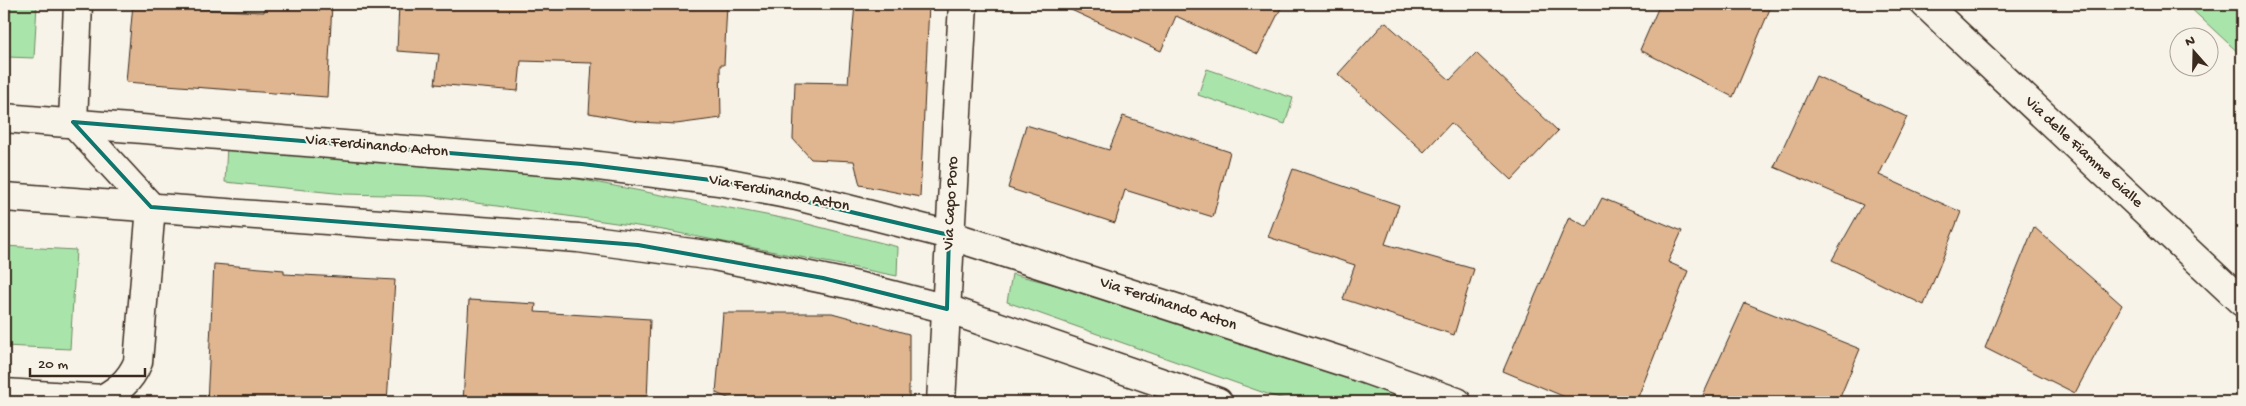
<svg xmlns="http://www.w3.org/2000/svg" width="2246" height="406" viewBox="0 0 2246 406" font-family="'Gochi Hand',sans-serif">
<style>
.green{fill:#a9e5ab;stroke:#728864}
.building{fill:#e0b690;stroke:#3b2a1e}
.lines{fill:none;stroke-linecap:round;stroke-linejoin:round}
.minor-casing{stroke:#3b2a1e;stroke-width:31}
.minor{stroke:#f7f3e8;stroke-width:28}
.marked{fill:none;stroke:#0f766e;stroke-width:4;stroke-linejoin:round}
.labels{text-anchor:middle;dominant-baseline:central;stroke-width:4;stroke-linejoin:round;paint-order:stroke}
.street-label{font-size:16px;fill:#3b2a1e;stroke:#f7f3e8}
</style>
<rect width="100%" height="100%" fill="#f7f3e8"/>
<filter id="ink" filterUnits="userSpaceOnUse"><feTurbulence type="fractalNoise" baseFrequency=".02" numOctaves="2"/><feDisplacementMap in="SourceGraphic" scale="10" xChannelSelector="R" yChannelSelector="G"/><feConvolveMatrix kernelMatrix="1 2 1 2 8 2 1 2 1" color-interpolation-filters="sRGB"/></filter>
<g filter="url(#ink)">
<g class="green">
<polygon points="11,4 37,4 34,58 7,57"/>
<polygon points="2186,4 2242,4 2242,56"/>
<polygon points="1207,69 1293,98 1285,124 1198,95"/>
<polygon points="227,146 531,170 792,220 898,247 897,276 658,229 427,196 345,194 225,182"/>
<polygon points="4,246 76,250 70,349 4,346"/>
<polygon points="1012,274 1085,292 1422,402 1296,402 1273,396 1007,302"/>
</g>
<g class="building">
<polygon points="133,4 200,4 199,9 264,12 265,4 332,4 327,97 126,82"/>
<polygon points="399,4 727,4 724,65 720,65 721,118 676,124 639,122 589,113 592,63 521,61 518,91 435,84 439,54 397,51"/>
<polygon points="855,4 929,4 920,197 860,185 854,161 811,159 793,139 795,82 848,83"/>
<polygon points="1058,4 1283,4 1258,54 1176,16 1161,51"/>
<polygon points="1660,4 1772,4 1733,97 1640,50"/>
<polygon points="1385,22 1450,80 1476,53 1558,131 1512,180 1451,123 1424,152 1338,74"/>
<polygon points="1816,76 1907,117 1879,175 1961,212 1924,305 1832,260 1863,205 1774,167"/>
<polygon points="1123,116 1230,152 1213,217 1125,190 1115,223 1008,188 1026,125 1109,150"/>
<polygon points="1293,169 1399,205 1385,244 1474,269 1454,335 1343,299 1355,265 1268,237"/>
<polygon points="1602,198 1682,231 1668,262 1688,271 1636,402 1577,402 1503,371 1569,217 1587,227"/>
<polygon points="2034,227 2122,305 2075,393 1985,348"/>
<polygon points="214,264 284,270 284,274 395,280 387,402 207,402"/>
<polygon points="469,300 536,304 535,312 650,319 647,402 463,402"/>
<polygon points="1745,303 1860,349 1838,402 1700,402"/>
<polygon points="723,313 832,313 909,334 909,402 737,402 716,393"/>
</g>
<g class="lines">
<defs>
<g id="minor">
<polyline points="1925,4 2242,302"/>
<polyline points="4,118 582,164 719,181 797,196 949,235 1353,365 1457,402"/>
<path d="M73,122l78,85 -13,155c-8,20 -23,31 -42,40"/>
<polyline points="73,122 78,4"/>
<polyline points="4,197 578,238 714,256 857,286 947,309 1218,402"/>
<polyline points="4,393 103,399 110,402"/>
<polyline points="941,402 963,4"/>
</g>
</defs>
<use href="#minor" class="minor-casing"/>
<use href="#minor" class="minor"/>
</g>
</g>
<path class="marked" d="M73,122l509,42 137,17 230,54 -2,74 -124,-31 -185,-33 -487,-38z"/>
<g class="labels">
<g class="street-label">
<text transform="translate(377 147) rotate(5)">Via Ferdinando Acton</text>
<text transform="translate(2083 153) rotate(43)">Via delle Fiamme Gialle</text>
<text transform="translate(779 194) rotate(11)">Via Ferdinando Acton</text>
<text transform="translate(952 203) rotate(-87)">Via Capo Poro</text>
<text transform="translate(1168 305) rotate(18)">Via Ferdinando Acton</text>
</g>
</g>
<rect width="2246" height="406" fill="none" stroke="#f7f3e8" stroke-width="20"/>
<rect x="10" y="10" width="2226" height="386" fill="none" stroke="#3b2a1e" stroke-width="2" filter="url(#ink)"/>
<g transform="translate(2194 52) rotate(340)"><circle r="24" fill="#f7f3e8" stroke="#aca397"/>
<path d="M0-4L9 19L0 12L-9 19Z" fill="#3b2a1e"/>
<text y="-8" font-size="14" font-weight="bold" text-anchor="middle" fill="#3b2a1e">N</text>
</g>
<path d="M30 368v8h115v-8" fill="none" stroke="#3b2a1e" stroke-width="2.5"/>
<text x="38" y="368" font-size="15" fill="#3b2a1e" stroke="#f7f3e8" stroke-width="4" paint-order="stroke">20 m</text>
</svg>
